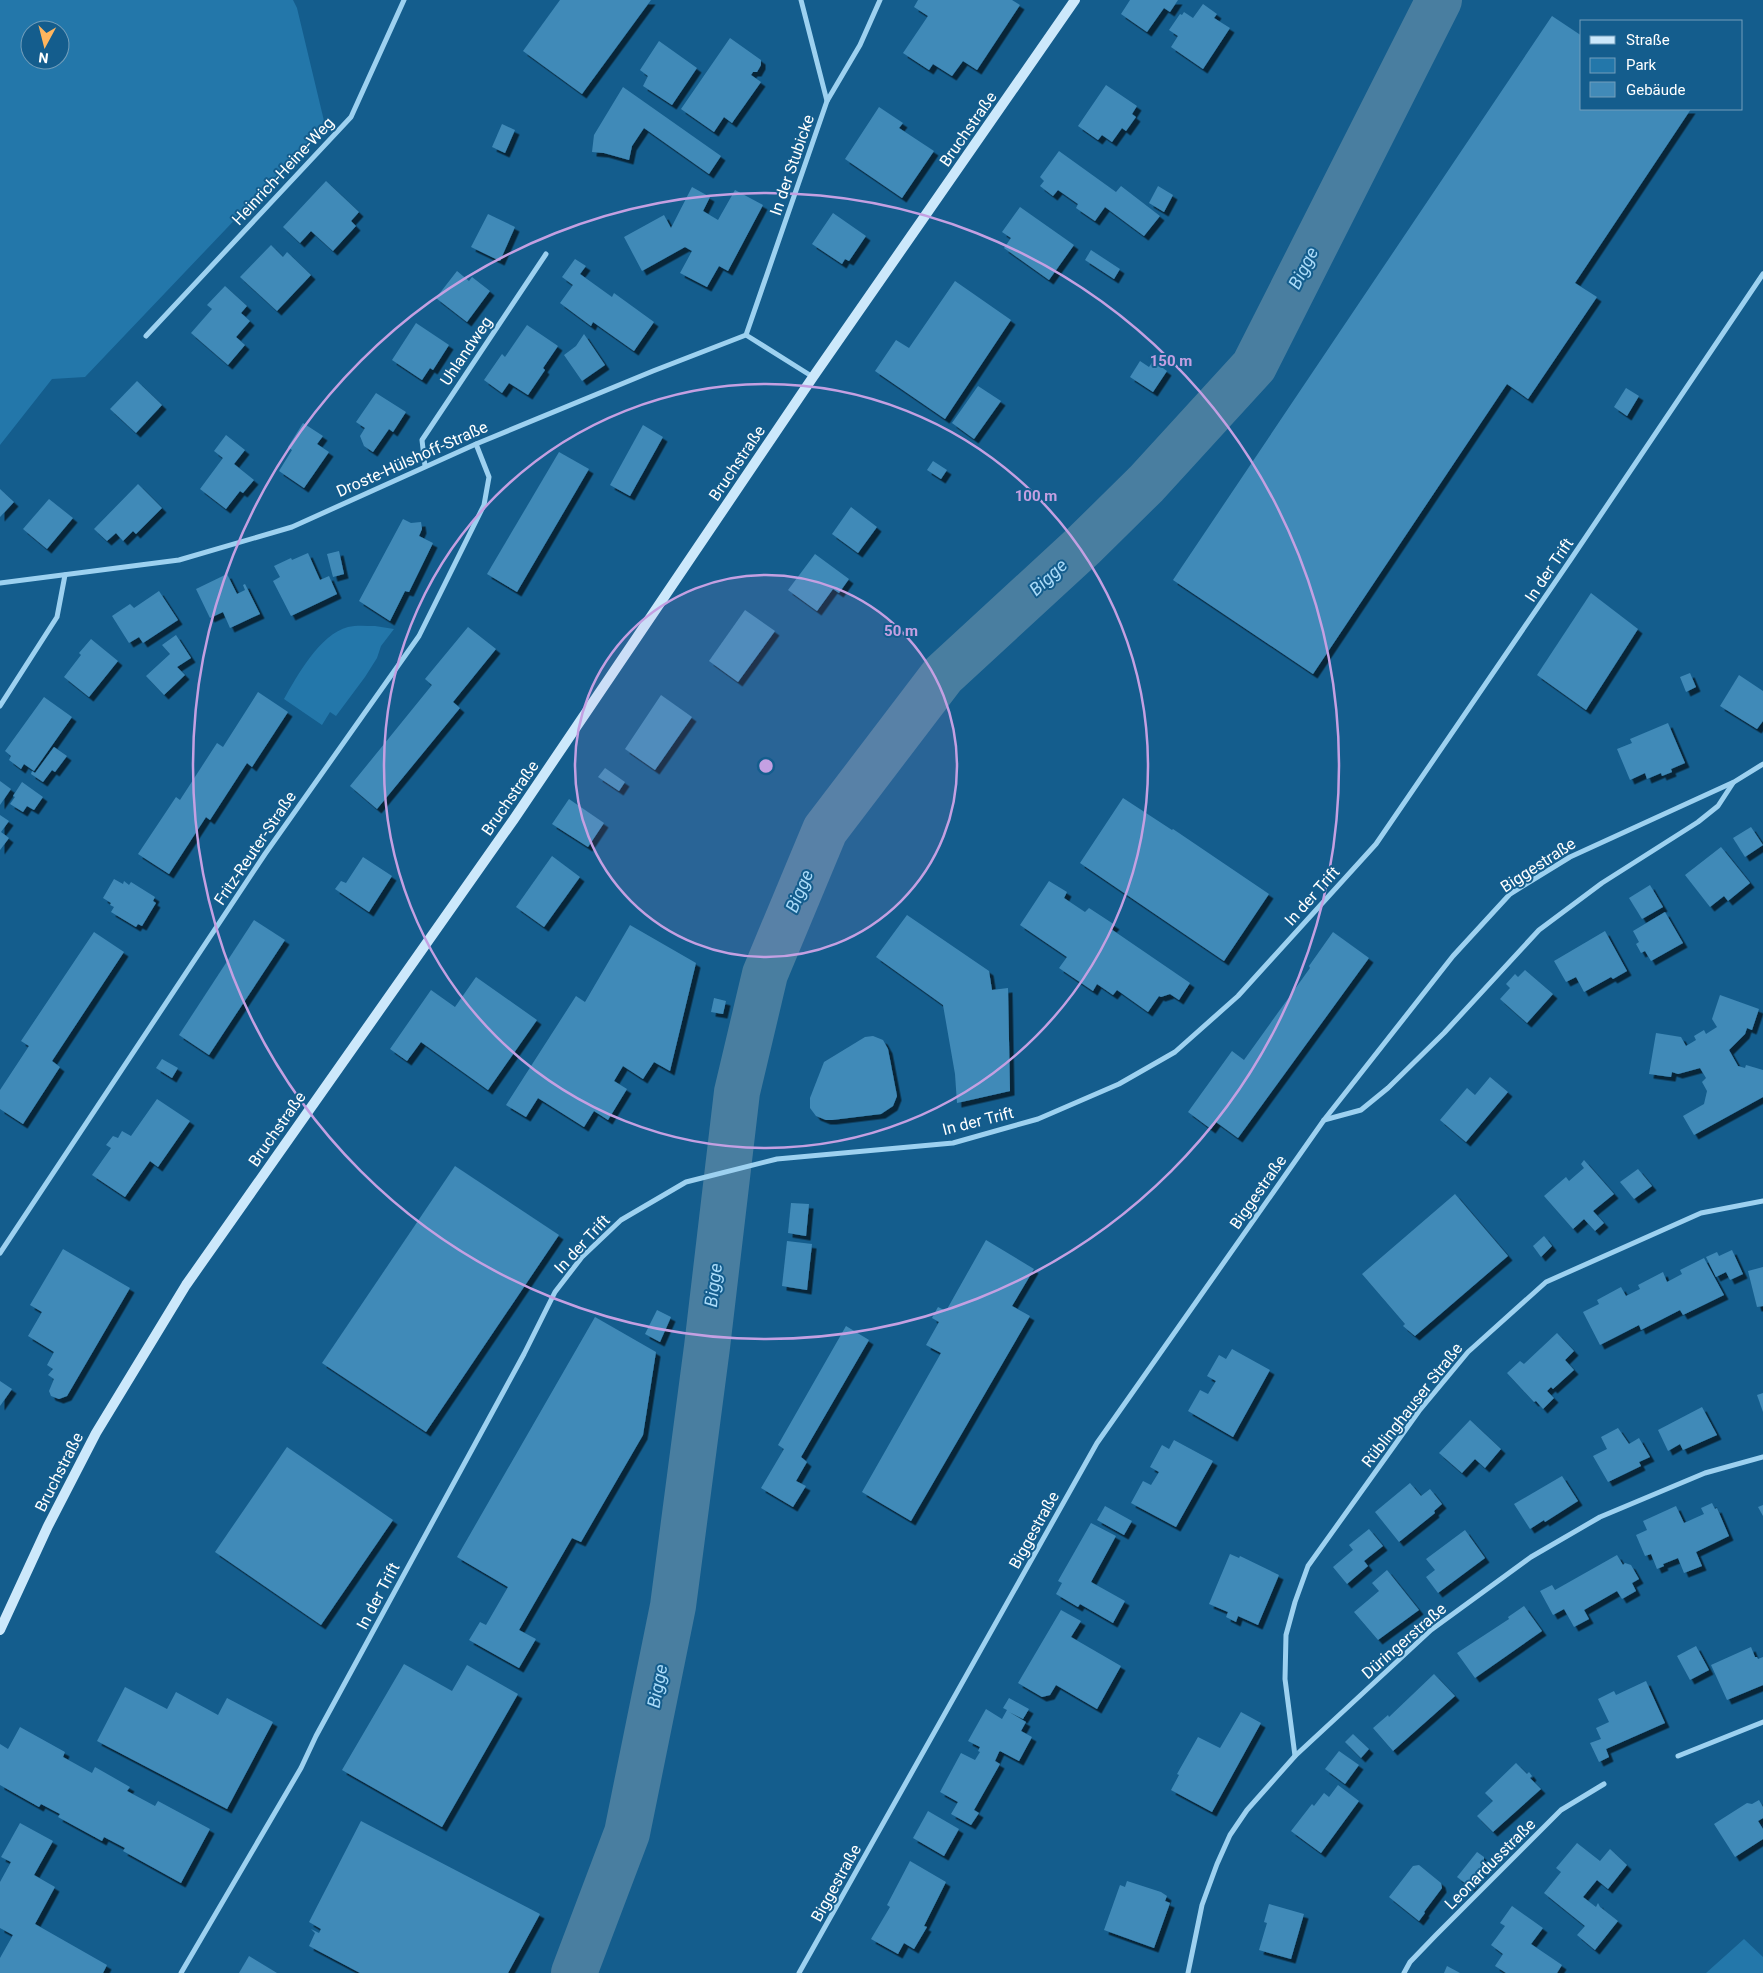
<svg xmlns="http://www.w3.org/2000/svg" width="1763" height="1973" viewBox="0 0 1763 1973" font-family="Roboto,sans-serif">
<style>
.green{fill:#2377aa;fill-rule:evenodd}
.lines{fill:none;stroke-linecap:round;stroke-linejoin:round}
.river{stroke:#497ea0;stroke-width:46}
.building{fill:#418ab8;filter:url(#shadow)}
.minor{stroke:#9dd1f0;stroke-width:5}
.secondary{stroke:#cce8fb;stroke-width:10}
.ring{fill:none;stroke:#c4a0e2;stroke-width:2.5}
.labels{text-anchor:middle;dominant-baseline:central;stroke-width:4;stroke-linejoin:round;paint-order:stroke}
.street-label{font-size:16px;fill:#fff;stroke:#145d8d}
.water-label{font-size:18px;font-style:italic;fill:#a9daf8;stroke:#145d8d}
.centre{fill:#c4a0e2;stroke:#145d8d;stroke-width:2.5}
.ring-label{font-size:15px;text-anchor:middle;font-weight:bold;fill:#c4a0e2;stroke:#145d8d;stroke-width:4;stroke-linejoin:round;paint-order:stroke}
</style>
<defs>
<filter id="shadow"><feDropShadow dx="4.5" dy="4.5" stdDeviation="0" flood-color="#0009"/></filter>
</defs>
<rect width="100%" height="100%" fill="#145d8d"/>
<g class="green">
<path d="M0,0h293l4,8 28,117 -240,252 -33,2 -52,66zM30,30h30v30h-30z"/>
<path d="M375,626l19,3 -13,17 -4,12 -12,19 -29,39 -6,-4 -8,13 -38,-26c13,-23 36,-65 64,-72 8,-2 18,-1 27,-1z"/>
<polygon points="1744,1939 1763,1957 1763,1973 1706,1973"/>
</g>
<g class="lines">
<polyline class="river" points="574,1973 627,1833 673,1606 707,1347 737,1092 765,974 825,830 943,675 1083,546 1146,484 1254,366 1439,0"/>
</g>
<g class="building">
<polygon points="560,0 651,0 582,94 523,51"/>
<polygon points="918,0 1012,0 1020,5 977,70 963,61 952,76 933,64 929,70 903,53 928,16 914,7"/>
<polygon points="1130,0 1178,0 1170,12 1164,8 1147,32 1121,14"/>
<polygon points="1203,4 1217,14 1214,18 1230,28 1203,69 1171,47 1178,36 1169,30 1180,14 1182,15 1184,12 1193,18"/>
<polygon points="1552,16 1582,36 1582,109 1691,109 1575,283 1597,297 1528,399 1507,384 1313,674 1173,580"/>
<polygon points="730,38 761,60 761,65 757,72 753,72 751,75 761,82 732,123 724,117 714,132 681,109"/>
<polygon points="659,41 697,68 672,105 643,86 648,76 640,70"/>
<polygon points="1106,85 1137,106 1132,114 1136,117 1126,131 1122,128 1112,142 1102,135 1098,140 1078,126"/>
<polygon points="623,87 721,156 709,174 644,128 632,146 629,160 604,153 592,152 594,135"/>
<polygon points="879,107 903,123 899,128 934,151 902,198 845,159"/>
<polygon points="502,124 515,130 505,153 492,147"/>
<polygon points="1059,151 1116,192 1121,186 1160,216 1144,236 1105,207 1095,221 1076,208 1078,204 1058,190 1053,196 1040,186 1044,181 1040,177"/>
<polygon points="326,181 359,212 351,221 356,226 333,251 311,231 300,243 283,227"/>
<polygon points="1158,186 1173,195 1164,212 1149,203"/>
<polygon points="692,187 710,197 703,211 718,220 735,190 763,205 728,271 719,266 707,287 680,273 692,251 685,247 642,271 624,237 664,215 671,228"/>
<polygon points="1020,207 1074,245 1049,280 1004,248 1011,238 1002,232"/>
<polygon points="833,213 866,236 849,261 845,259 842,264 812,244"/>
<polygon points="488,214 515,227 500,261 471,247"/>
<polygon points="271,245 283,257 287,252 311,275 277,311 240,277"/>
<polygon points="1091,250 1120,269 1114,279 1085,260"/>
<polygon points="575,259 586,266 580,274 612,297 614,293 654,322 634,351 593,322 591,326 560,303 573,285 562,277"/>
<polygon points="457,271 469,281 472,277 490,291 467,322 436,298"/>
<polygon points="955,281 1011,320 945,419 875,371 896,340 909,348"/>
<polygon points="225,286 247,306 241,313 250,321 236,337 245,345 228,365 191,333 212,309 207,305"/>
<polygon points="416,323 449,345 433,370 430,368 422,380 392,360"/>
<polygon points="527,325 558,346 543,368 545,370 528,395 509,383 502,393 484,380 502,354 505,357"/>
<polygon points="584,334 605,365 582,381 564,355 576,346"/>
<polygon points="1140,361 1149,367 1153,361 1167,371 1153,392 1130,377"/>
<polygon points="137,381 162,405 136,433 110,409"/>
<polygon points="978,386 1001,401 974,439 952,423"/>
<polygon points="1626,388 1639,396 1627,416 1614,407"/>
<polygon points="376,393 406,412 393,432 389,429 373,452 364,446 360,436 365,428 356,422"/>
<polygon points="303,423 323,436 317,444 329,452 304,488 279,471 292,450 288,447"/>
<polygon points="643,425 663,437 630,496 610,485"/>
<polygon points="226,435 245,450 234,464 254,480 243,493 240,491 226,509 200,489 223,458 214,451"/>
<polygon points="559,452 589,469 517,592 487,574"/>
<polygon points="933,461 947,470 941,479 927,470"/>
<polygon points="138,484 162,508 136,534 133,531 123,541 116,533 107,541 94,529"/>
<polygon points="0,489 14,502 0,517"/>
<polygon points="49,499 73,518 47,549 23,529"/>
<polygon points="851,507 877,527 858,553 832,534"/>
<polygon points="403,519 411,523 421,522 422,529 419,536 433,543 409,592 405,591 390,621 359,601"/>
<polygon points="339,551 344,574 333,577 327,554"/>
<polygon points="308,553 320,580 329,576 337,594 291,616 273,581 280,577 274,566 291,558 292,560"/>
<polygon points="815,554 849,579 839,593 833,589 817,611 788,590"/>
<polygon points="227,574 237,594 245,590 243,585 245,584 260,614 230,628 223,612 210,618 196,589"/>
<polygon points="159,591 178,620 143,643 139,637 129,643 112,616 130,604 134,608"/>
<polygon points="1591,593 1638,629 1586,710 1537,675"/>
<polygon points="745,610 775,631 738,682 709,661"/>
<polygon points="468,627 496,649 453,702 460,708 377,809 350,786 432,685 425,679"/>
<polygon points="176,635 191,658 177,667 185,675 164,695 146,676 170,654 162,645"/>
<polygon points="91,639 118,661 89,697 64,677 81,655 79,653"/>
<polygon points="1690,673 1696,687 1686,692 1680,677"/>
<polygon points="1739,675 1763,691 1763,721 1757,729 1720,706"/>
<polygon points="258,692 288,712 252,767 247,763 210,820 206,817 169,874 138,854 176,797 180,800 217,743 223,747"/>
<polygon points="661,695 692,717 655,770 625,749"/>
<polygon points="44,697 72,717 34,771 24,764 21,769 9,760 11,756 5,751"/>
<polygon points="1668,723 1685,763 1671,769 1672,772 1662,776 1661,773 1647,779 1645,773 1630,780 1617,749 1632,743 1630,739"/>
<polygon points="54,747 67,756 55,772 52,770 43,782 31,774 32,771 35,773"/>
<polygon points="605,768 625,782 619,791 598,777"/>
<polygon points="0,781 11,789 0,805"/>
<polygon points="22,782 43,797 34,810 27,806 23,812 10,804 15,797 13,796"/>
<polygon points="1123,798 1172,830 1173,829 1269,894 1224,961 1080,863"/>
<polygon points="569,799 604,823 588,847 552,824"/>
<polygon points="0,815 9,821 1,832 9,838 0,850"/>
<polygon points="1751,827 1763,845 1745,857 1733,838"/>
<polygon points="1721,847 1750,883 1728,901 1724,896 1710,907 1685,875"/>
<polygon points="552,856 580,877 544,927 516,907"/>
<polygon points="363,857 392,876 369,912 335,889 341,881 346,883"/>
<polygon points="114,879 123,884 124,881 129,885 131,882 155,897 153,901 156,903 142,926 138,924 136,927 111,912 114,907 110,905 111,903 103,898"/>
<polygon points="1049,881 1067,892 1064,898 1085,912 1089,908 1115,925 1111,929 1190,983 1179,1000 1170,994 1161,997 1159,996 1148,1012 1117,990 1113,995 1097,984 1093,991 1059,968 1067,957 1020,925"/>
<polygon points="1650,885 1663,907 1642,919 1629,898"/>
<polygon points="1665,912 1683,943 1651,961 1645,951 1641,953 1636,944 1639,942 1633,931"/>
<polygon points="907,915 989,971 992,990 1008,988 1010,1091 957,1103 955,1074 943,1005 876,957"/>
<polygon points="254,920 285,940 209,1055 179,1035"/>
<polygon points="630,925 696,963 670,1071 654,1062 643,1079 623,1066 614,1081 627,1089 608,1120 594,1111 584,1127 538,1098 526,1117 506,1105 576,996 585,1002"/>
<polygon points="1605,931 1627,971 1613,979 1611,977 1584,992 1576,977 1566,982 1554,961"/>
<polygon points="94,932 124,952 52,1061 60,1067 23,1124 0,1109 0,1090 29,1046 21,1041"/>
<polygon points="1333,932 1369,958 1238,1138 1216,1122 1211,1129 1188,1112 1232,1051 1244,1060 1310,968 1309,966"/>
<polygon points="1525,970 1553,994 1527,1023 1500,999 1510,988 1506,984 1515,974 1518,977"/>
<polygon points="476,977 537,1020 488,1090 421,1042 407,1061 390,1049 431,990 455,1007"/>
<polygon points="1720,995 1759,1009 1752,1030 1747,1028 1745,1034 1729,1050 1738,1066 1745,1068 1746,1065 1763,1070 1763,1097 1694,1135 1683,1116 1704,1104 1707,1091 1702,1082 1706,1078 1700,1068 1678,1074 1672,1072 1671,1077 1649,1074 1656,1033 1681,1037 1686,1046 1696,1040 1694,1036 1704,1030 1706,1034 1717,1027 1712,1019"/>
<polygon points="714,998 726,1001 723,1014 711,1012"/>
<polygon points="873,1036 883,1040 888,1049 897,1096 893,1106 881,1114 832,1120 826,1120 816,1116 810,1108 810,1098 824,1062 865,1037"/>
<polygon points="162,1059 178,1068 172,1078 156,1068"/>
<polygon points="1490,1077 1508,1092 1466,1142 1440,1120 1467,1088 1475,1095"/>
<polygon points="157,1099 190,1121 158,1167 150,1161 125,1197 92,1175 111,1148 106,1145 113,1136 118,1138 122,1131 131,1136"/>
<polygon points="1584,1160 1614,1194 1593,1211 1604,1223 1595,1231 1584,1219 1573,1229 1544,1196 1566,1177 1569,1181 1584,1168 1581,1164"/>
<polygon points="455,1166 559,1235 426,1432 322,1363"/>
<polygon points="1638,1169 1652,1186 1634,1199 1620,1182"/>
<polygon points="1455,1194 1508,1256 1415,1336 1403,1326 1405,1324 1362,1274"/>
<polygon points="791,1203 809,1204 806,1236 788,1233"/>
<polygon points="1544,1236 1552,1246 1541,1257 1533,1246"/>
<polygon points="986,1240 1034,1269 1012,1306 1030,1316 911,1521 862,1492 941,1353 926,1345 939,1322 932,1318 938,1307 946,1311"/>
<polygon points="787,1241 812,1244 807,1290 782,1286"/>
<polygon points="63,1249 130,1288 67,1396 59,1399 51,1396 49,1391 54,1379 48,1375 53,1369 47,1365 54,1352 28,1336 42,1312 30,1305"/>
<polygon points="1732,1250 1743,1274 1730,1280 1726,1272 1716,1277 1706,1257 1717,1252 1719,1256"/>
<polygon points="1704,1258 1724,1295 1683,1315 1680,1310 1641,1330 1639,1325 1600,1345 1583,1312 1599,1304 1597,1300 1621,1287 1626,1296 1640,1289 1638,1285 1663,1272 1667,1282 1682,1274 1680,1270"/>
<polygon points="1763,1267 1763,1306 1757,1307 1748,1271"/>
<polygon points="657,1310 671,1317 660,1342 645,1334"/>
<polygon points="595,1317 656,1352 643,1435 581,1542 572,1538 519,1630 536,1639 519,1668 469,1640 480,1622 486,1625 508,1587 457,1557"/>
<polygon points="846,1326 869,1340 801,1457 807,1462 796,1481 806,1486 793,1507 761,1488 784,1449 778,1445"/>
<polygon points="1557,1333 1574,1351 1565,1360 1574,1370 1553,1389 1551,1387 1547,1391 1554,1398 1543,1409 1536,1401 1534,1402 1507,1373 1520,1361 1524,1364"/>
<polygon points="1232,1349 1270,1370 1233,1437 1188,1411 1200,1390 1208,1394 1216,1381 1207,1376 1219,1355 1226,1359"/>
<polygon points="0,1381 12,1389 0,1406"/>
<polygon points="1763,1393 1763,1412 1757,1395"/>
<polygon points="1702,1407 1717,1435 1683,1450 1680,1444 1668,1451 1658,1430"/>
<polygon points="1470,1420 1501,1449 1485,1468 1475,1459 1462,1473 1439,1453"/>
<polygon points="1618,1428 1629,1444 1639,1438 1650,1457 1639,1462 1641,1466 1608,1482 1593,1456 1607,1449 1601,1437"/>
<polygon points="1174,1440 1213,1461 1176,1527 1131,1503 1143,1481 1151,1485 1159,1472 1150,1467 1162,1445 1169,1449"/>
<polygon points="287,1447 393,1520 321,1625 215,1552"/>
<polygon points="1562,1476 1578,1501 1545,1522 1544,1520 1530,1529 1514,1504"/>
<polygon points="1410,1483 1421,1496 1430,1489 1442,1504 1434,1511 1435,1513 1399,1542 1375,1512"/>
<polygon points="1712,1503 1715,1509 1717,1508 1729,1536 1696,1552 1702,1566 1684,1573 1678,1558 1663,1564 1664,1566 1657,1569 1651,1554 1645,1556 1636,1535 1647,1530 1643,1521 1676,1506 1684,1523 1704,1514 1701,1508"/>
<polygon points="1763,1505 1763,1516 1758,1507"/>
<polygon points="1105,1506 1132,1521 1124,1535 1097,1520"/>
<polygon points="1091,1523 1116,1536 1091,1582 1125,1601 1113,1623 1080,1604 1078,1607 1056,1594 1062,1583 1058,1581"/>
<polygon points="1369,1529 1383,1546 1364,1561 1368,1566 1347,1584 1333,1567 1353,1550 1349,1545"/>
<polygon points="1465,1530 1485,1558 1438,1593 1426,1577 1435,1570 1426,1559"/>
<polygon points="1230,1554 1239,1558 1240,1556 1279,1575 1258,1625 1238,1616 1236,1622 1226,1617 1228,1612 1209,1604"/>
<polygon points="1617,1555 1623,1565 1625,1563 1631,1565 1639,1579 1632,1583 1636,1591 1622,1599 1617,1591 1584,1610 1589,1619 1574,1627 1564,1609 1553,1615 1540,1591 1552,1585 1555,1590"/>
<polygon points="1387,1570 1419,1610 1378,1640 1354,1612 1379,1591 1372,1583"/>
<polygon points="1524,1606 1542,1631 1475,1678 1457,1653 1509,1619 1508,1617"/>
<polygon points="1061,1610 1081,1621 1071,1637 1121,1666 1097,1709 1056,1685 1050,1695 1042,1697 1018,1683"/>
<polygon points="1696,1646 1709,1670 1690,1680 1677,1656"/>
<polygon points="1751,1647 1755,1657 1757,1657 1758,1659 1763,1657 1763,1685 1727,1700 1711,1665"/>
<polygon points="404,1664 452,1691 467,1665 518,1694 442,1827 342,1770"/>
<polygon points="1434,1674 1455,1696 1393,1751 1373,1728 1388,1715 1389,1717"/>
<polygon points="1646,1681 1665,1723 1606,1749 1609,1757 1599,1762 1590,1743 1601,1739 1596,1728 1609,1722 1598,1699 1614,1691 1616,1695"/>
<polygon points="125,1687 167,1709 176,1692 218,1715 227,1698 273,1722 227,1809 97,1741"/>
<polygon points="1009,1698 1029,1709 1023,1719 1009,1712 1026,1722 1021,1731 1032,1737 1019,1761 1000,1751 999,1752 995,1761 1000,1764 974,1810 979,1813 971,1825 951,1814 958,1802 940,1792 961,1753 975,1760 980,1752 978,1751 980,1747 968,1741 986,1709 1002,1719 1007,1710 1003,1708"/>
<polygon points="1241,1712 1261,1723 1212,1812 1171,1790 1179,1775 1177,1774 1198,1737 1220,1748"/>
<polygon points="20,1727 65,1752 63,1757 92,1773 95,1767 130,1787 127,1791 155,1806 158,1801 210,1829 181,1883 123,1851 125,1848 104,1837 102,1841 58,1817 60,1814 41,1804 39,1807 0,1785 0,1744 8,1749"/>
<polygon points="1353,1734 1369,1749 1361,1758 1345,1742"/>
<polygon points="1339,1751 1359,1765 1345,1784 1325,1769"/>
<polygon points="1516,1763 1527,1774 1529,1772 1532,1776 1530,1778 1541,1789 1493,1832 1477,1816 1493,1801 1485,1793"/>
<polygon points="1338,1785 1359,1801 1321,1853 1291,1831 1312,1804 1314,1806 1324,1793 1329,1797"/>
<polygon points="1759,1800 1763,1807 1763,1818 1758,1821 1763,1829 1763,1839 1735,1857 1714,1824 1747,1803 1752,1804"/>
<polygon points="928,1811 959,1829 944,1856 913,1838"/>
<polygon points="361,1821 540,1914 508,1973 360,1973 309,1946 315,1933 311,1929 319,1933 321,1929 309,1922"/>
<polygon points="20,1823 53,1841 34,1875 55,1887 35,1924 107,1965 103,1973 0,1973 0,1958 13,1935 0,1928 0,1882 11,1862 1,1857"/>
<polygon points="1577,1843 1600,1861 1610,1849 1627,1865 1608,1889 1597,1880 1583,1897 1596,1907 1598,1903 1600,1907 1618,1921 1595,1950 1577,1935 1585,1926 1544,1893 1561,1872 1556,1868"/>
<polygon points="1477,1852 1484,1857 1484,1869 1470,1887 1457,1877"/>
<polygon points="910,1861 946,1882 924,1926 927,1927 914,1949 904,1943 898,1954 871,1939 890,1907 887,1905"/>
<polygon points="1419,1865 1441,1883 1442,1888 1424,1912 1425,1913 1419,1921 1389,1897 1413,1866"/>
<polygon points="1127,1881 1161,1892 1167,1896 1165,1901 1170,1903 1154,1948 1104,1930 1120,1885 1125,1887"/>
<polygon points="1269,1904 1304,1914 1291,1959 1259,1950 1267,1923 1264,1922"/>
<polygon points="1512,1906 1543,1928 1531,1944 1562,1965 1557,1973 1506,1973 1495,1966 1503,1954 1491,1945 1505,1926 1500,1923"/>
<polygon points="249,1956 277,1973 239,1973"/>
<polygon points="1447,1966 1460,1973 1444,1973"/>
</g>
<g class="lines">
<g class="minor">
<polyline points="827,101 860,45 880,0"/>
<polyline points="746,335 827,101 801,0"/>
<polyline points="146,336 351,117 404,0"/>
<polyline points="425,466 422,440 546,254"/>
<polyline points="0,583 179,560 292,527 476,444 653,371 746,335 813,377"/>
<polyline points="0,706 57,617 65,575"/>
<polyline points="1324,1120 1361,1110 1388,1088 1444,1033 1539,930 1602,883 1698,822 1718,806 1733,783"/>
<polyline points="0,1253 265,854 419,636 484,505 489,477 476,444"/>
<polyline points="1295,1756 1285,1679 1286,1635 1295,1602 1308,1566 1419,1411 1468,1352 1546,1282 1701,1213 1763,1201"/>
<polyline points="1678,1756 1763,1722"/>
<polyline points="181,1973 301,1768 316,1736 524,1354 555,1292 582,1257 621,1220 686,1182 777,1159 953,1143 1038,1119 1119,1084 1175,1052 1238,996 1376,844 1571,559 1763,274"/>
<polyline points="799,1973 1097,1443 1324,1120 1453,956 1510,894 1570,857 1734,782 1763,764"/>
<polyline points="1188,1973 1202,1905 1217,1864 1230,1835 1247,1810 1295,1756 1431,1630 1531,1557 1600,1517 1705,1473 1763,1457"/>
<polyline points="1404,1973 1410,1962 1436,1935 1561,1810 1604,1784"/>
</g>
<polyline class="secondary" points="0,1630 48,1526 96,1433 186,1285 514,819 813,377 1075,0"/>
</g>
<circle cx="766" cy="766" r="191" fill="#c4a0e2" fill-opacity=".12"/>
<g class="ring">
<circle cx="766" cy="766" r="191"/>
<circle cx="766" cy="766" r="382"/>
<circle cx="766" cy="766" r="573"/>
</g>
<g class="labels">
<g class="street-label">
<text transform="translate(968 129) rotate(-55)">Bruchstraße</text>
<text transform="translate(792 165) rotate(-71)">In der Stubicke</text>
<text transform="translate(283 171) rotate(-47)">Heinrich-Heine-Weg</text>
<text transform="translate(466 351) rotate(-56)">Uhlandweg</text>
<text transform="translate(412 459) rotate(-24)">Droste-Hülshoff-Straße</text>
<text transform="translate(737 463) rotate(-56)">Bruchstraße</text>
<text transform="translate(1549 570) rotate(-56)">In der Trift</text>
<text transform="translate(510 798) rotate(-55)">Bruchstraße</text>
<text transform="translate(255 848) rotate(-56)">Fritz-Reuter-Straße</text>
<text transform="translate(1538 865) rotate(-33)">Biggestraße</text>
<text transform="translate(1312 896) rotate(-48)">In der Trift</text>
<text transform="translate(978 1121) rotate(-14)">In der Trift</text>
<text transform="translate(277 1129) rotate(-55)">Bruchstraße</text>
<text transform="translate(1258 1192) rotate(-55)">Biggestraße</text>
<text transform="translate(582 1244) rotate(-47)">In der Trift</text>
<text transform="translate(1412 1405) rotate(-52)">Rüblinghauser Straße</text>
<text transform="translate(59 1472) rotate(-63)">Bruchstraße</text>
<text transform="translate(1034 1530) rotate(-61)">Biggestraße</text>
<text transform="translate(378 1596) rotate(-62)">In der Trift</text>
<text transform="translate(1404 1641) rotate(-41)">Düringerstraße</text>
<text transform="translate(1490 1864) rotate(-45)">Leonardusstraße</text>
<text transform="translate(836 1883) rotate(-61)">Biggestraße</text>
</g>
<g class="water-label">
<text transform="translate(1303 268) rotate(-63)">Bigge</text>
<text transform="translate(1048 577) rotate(-43)">Bigge</text>
<text transform="translate(799 891) rotate(-67)">Bigge</text>
<text transform="translate(713 1285) rotate(-83)">Bigge</text>
<text transform="translate(657 1686) rotate(-79)">Bigge</text>
</g>
</g>
<circle cx="766" cy="766" r="8" class="centre"/>
<g class="ring-label">
<text x="1171" y="366">150 m</text>
<text x="1036" y="501">100 m</text>
<text x="901" y="636">50 m</text>
</g>
<rect x="1580" y="20" width="162" height="90" fill="#145d8d" stroke="#729ebb"/>
<rect x="1590" y="36" width="25" height="8" fill="#cce8fb" stroke="#729ebb"/>
<text x="1626" y="45" font-size="15" fill="#ffffff">Straße</text>
<rect x="1590" y="58" width="25" height="15" fill="#2377aa" stroke="#729ebb"/>
<text x="1626" y="70" font-size="15" fill="#ffffff">Park</text>
<rect x="1590" y="82" width="25" height="15" fill="#418ab8" stroke="#729ebb"/>
<text x="1626" y="95" font-size="15" fill="#ffffff">Gebäude</text>
<g transform="translate(45 45) rotate(187)"><circle r="24" fill="#145d8d" stroke="#729ebb"/>
<path d="M0-4L9 19L0 12L-9 19Z" fill="#ffb55d"/>
<text y="-8" font-size="14" font-weight="bold" text-anchor="middle" fill="#ffffff">N</text>
</g>
</svg>
